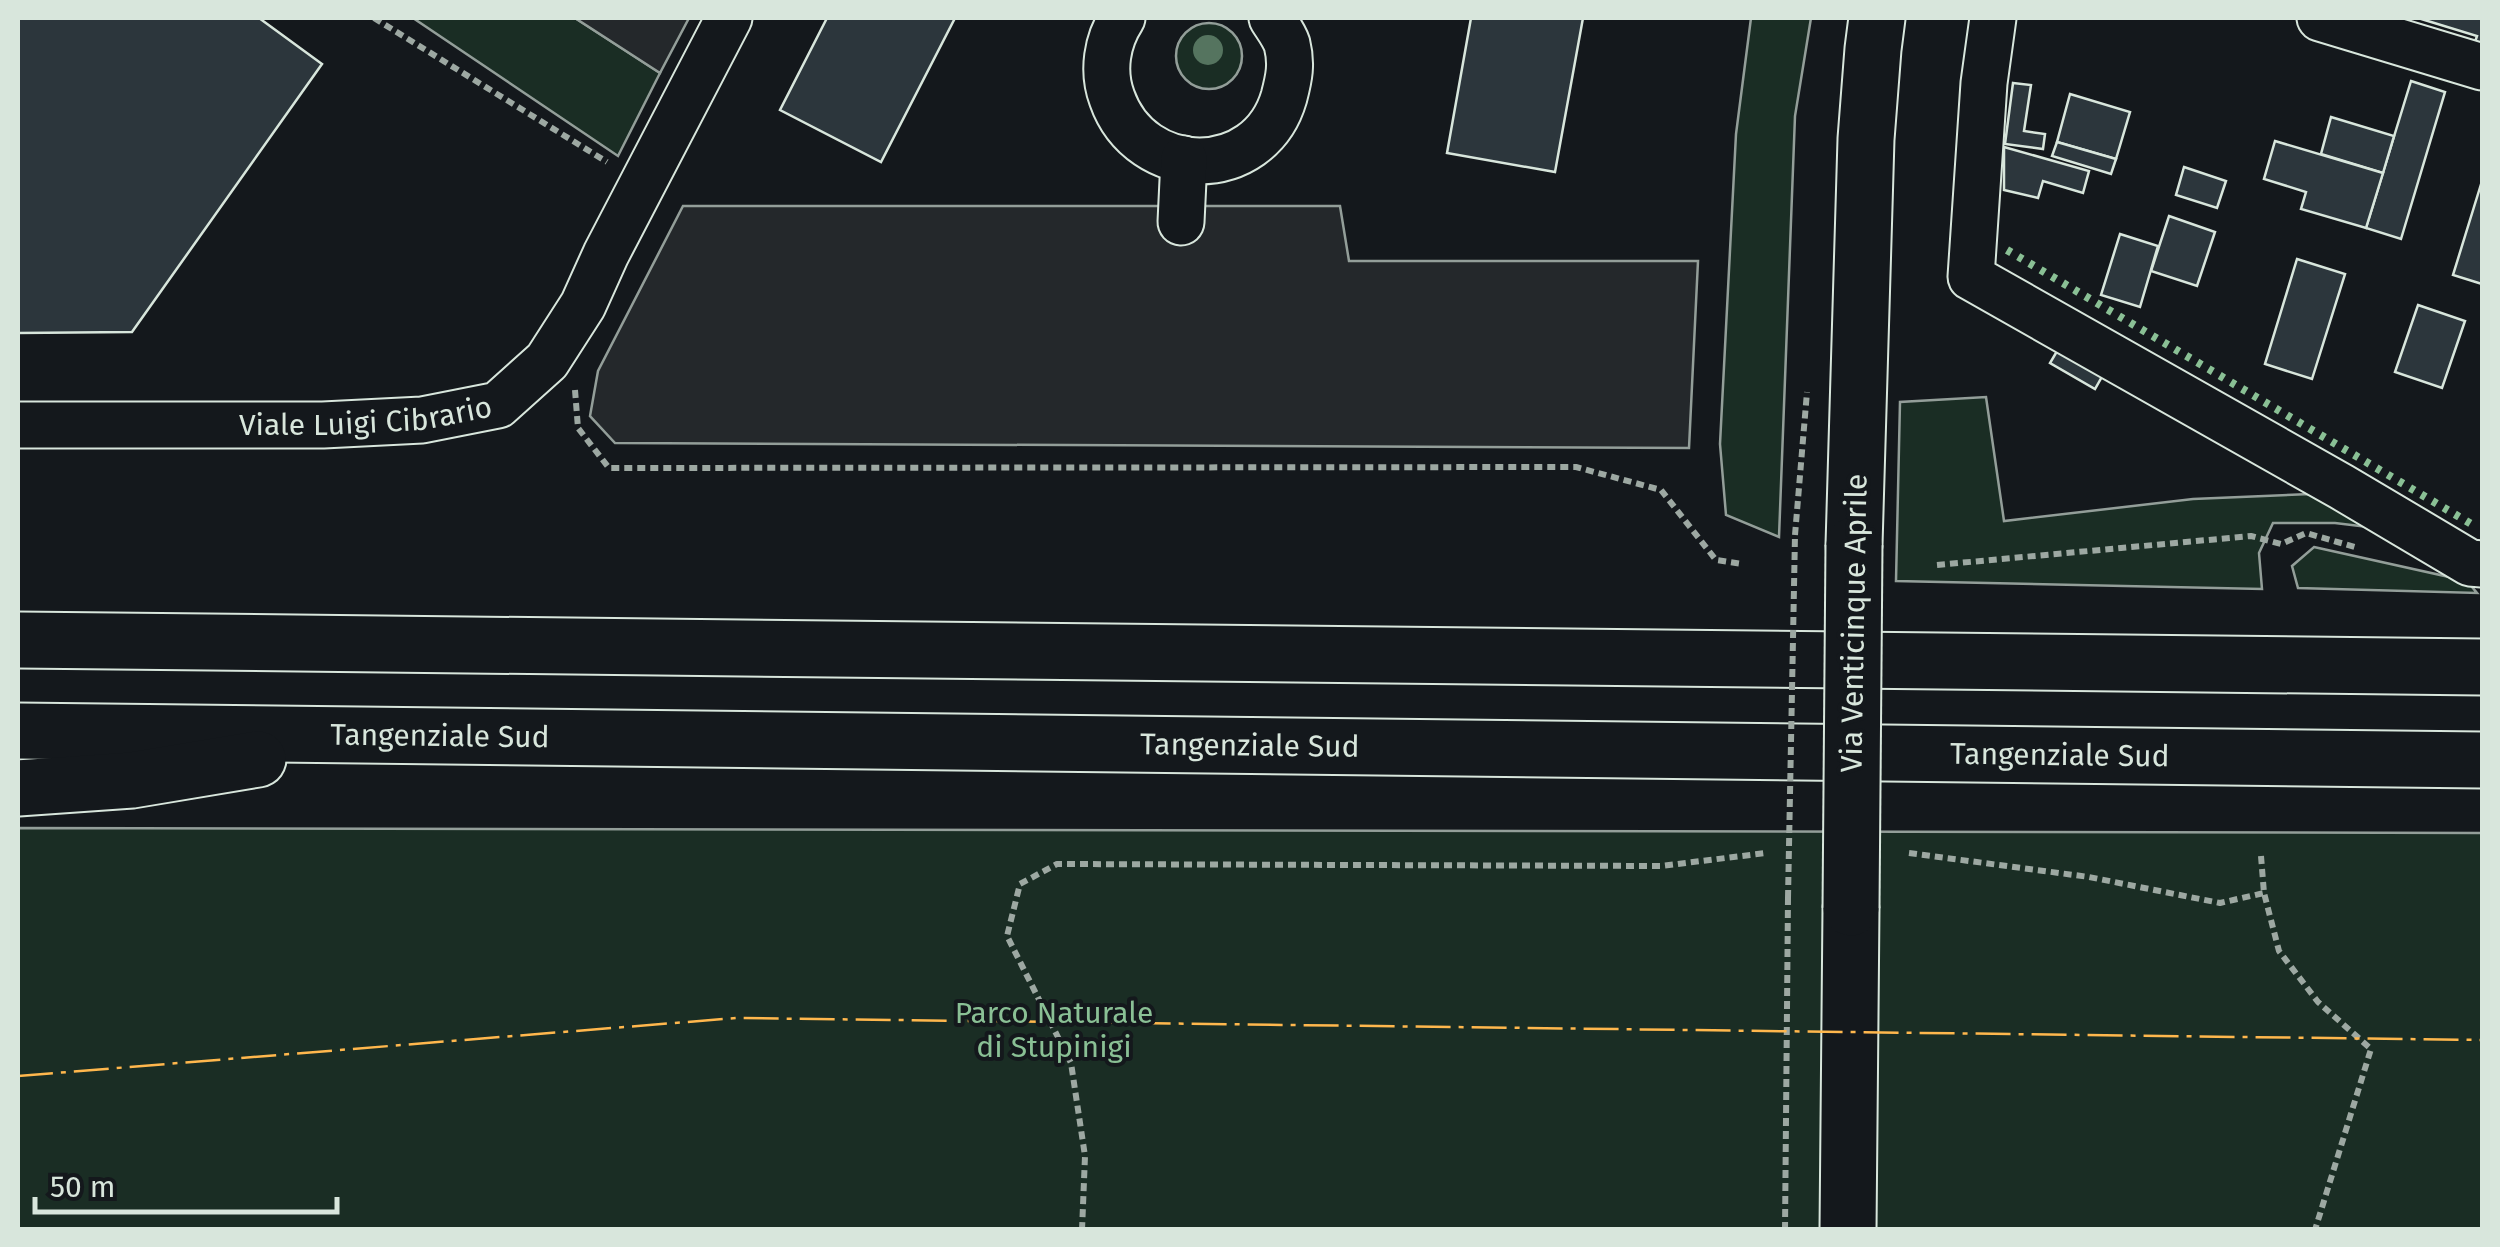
<svg xmlns="http://www.w3.org/2000/svg" width="2500" height="1247" viewBox="0 0 2500 1247" font-family="'Fira Sans',sans-serif">
<style>
.green{fill:#1a2d24;stroke:#939e99;stroke-width:2.5}
.parking{fill:#24282b;stroke:#939e99;stroke-width:2.5}
.building{fill:#2c363c;stroke:#d8e6dc;stroke-width:2.5}
.lines{fill:none;stroke-linecap:round;stroke-linejoin:round}
.minor-casing{stroke:#d8e6dc;stroke-width:49}
.major-casing{stroke:#d8e6dc;stroke-width:59}
.highway-casing{stroke:#d8e6dc;stroke-width:59}
.path{stroke:#9da8a2;stroke-width:6;stroke-dasharray:8 5;stroke-linecap:butt}
.minor{stroke:#14181c;stroke-width:45}
.major{stroke:#14181c;stroke-width:55}
.highway{stroke:#14181c;stroke-width:55}
.major-bridge-casing{stroke:#d8e6dc;stroke-width:59;stroke-linecap:butt}
.path-bridge{stroke:#9da8a2;stroke-width:6;stroke-dasharray:8 5;stroke-linecap:butt}
.major-bridge{stroke:#14181c;stroke-width:55}
.hedge{stroke:#8ac095;stroke-width:8;stroke-dasharray:5 8;stroke-linecap:butt}
.power{stroke:#ffb74d;stroke-width:2.5;stroke-dasharray:35 8 5 8;stroke-linecap:butt}
.tree{fill:#55745f}
.labels{text-anchor:middle;dominant-baseline:central;stroke-width:8;stroke-linejoin:round;paint-order:stroke}
.street-label{font-size:30px;fill:#d8e6dc;stroke:#14181c}
.park-label{font-size:30px;fill:#8ac095;stroke:#14181c}
</style>
<rect width="100%" height="100%" fill="#14181c"/>
<g class="green">
<polygon points="413,18 575,18 660,73 618,156"/>
<polygon points="1751,18 1811,18 1795,116 1779,537 1726,515 1720,444 1736,134"/>
<circle cx="1209" cy="56" r="33"/>
<polygon points="1986,397 2004,521 2193,499 2310,494 2368,527 2335,523 2273,523 2259,553 2262,589 1896,581 1900,402"/>
<polygon points="2314,547 2467,581 2477,593 2298,588 2292,566"/>
<polygon points="18,828 2482,833 2482,1229 18,1229"/>
</g>
<g class="parking">
<polygon points="575,18 689,18 660,73"/>
<polygon points="683,206 1340,206 1349,261 1698,261 1689,448 615,443 590,416 598,371"/>
</g>
<g class="building">
<polygon points="18,18 259,18 322,64 132,332 18,333"/>
<polygon points="827,18 955,18 881,162 780,110"/>
<polygon points="1471,18 1583,18 1555,172 1447,153"/>
<polygon points="2418,18 2482,18 2482,58 2471,54 2477,36"/>
<polygon points="2411,81 2445,92 2401,239 2366,228"/>
<polygon points="2013,83 2031,85 2024,131 2045,134 2043,149 2005,144"/>
<polygon points="2070,94 2130,112 2116,159 2057,142"/>
<polygon points="2331,117 2394,136 2383,173 2321,154"/>
<polygon points="2275,141 2383,173 2366,228 2301,209 2306,192 2264,179"/>
<polygon points="2057,142 2116,159 2111,174 2052,156"/>
<polygon points="2004,147 2089,171 2083,193 2043,181 2038,198 2004,190"/>
<polygon points="2184,167 2226,181 2217,208 2176,195"/>
<polygon points="2482,181 2482,284 2453,275"/>
<polygon points="2169,216 2215,232 2197,286 2151,271"/>
<polygon points="2120,234 2158,246 2140,307 2101,295"/>
<polygon points="2297,259 2345,274 2312,379 2265,364"/>
<polygon points="2418,305 2465,321 2442,388 2395,372"/>
<polygon points="2063,341 2108,366 2095,389 2050,363"/>
</g>
<g class="lines">
<defs>
<g id="minor">
<path d="M1122,18c-15,23 -20,53 -10,80 29,83 147,85 172,-1 5,-19 8,-33 3,-53 -3,-9 -10,-18 -15,-26"/>
<polyline points="1993,18 1984,83 1971,277 2342,487 2470,563 2482,564"/>
<polyline points="2320,18 2482,67"/>
<polyline points="1181,222 1184,159"/>
<path id="s1" d="M18,425h305l99,-5 76,-15 49,-44 36,-56 23,-51 123,-236"/>
</g>
<g id="major">
<polyline points="1854,545 1866,139 1873,49 1877,18"/>
<polyline points="1848,1230 1851,908"/>
</g>
<g id="highway">
<polyline points="18,640 2482,667"/>
<path id="s2" d="M18,731l2464,29"/>
<polyline points="18,788 132,780 258,759"/>
</g>
</defs>
<use href="#minor" class="minor-casing"/>
<use href="#major" class="major-casing"/>
<use href="#highway" class="highway-casing"/>
<g class="path">
<polyline points="374,18 607,162"/>
<polyline points="575,390 578,428 609,468 1576,467 1661,490 1716,560 1742,564"/>
<polyline points="1795,535 1807,392"/>
<polyline points="1937,565 2251,536 2281,544 2306,533 2355,547"/>
<polyline points="1909,853 2089,877 2220,903 2264,893"/>
<polyline points="2261,856 2264,893 2279,951 2318,1002 2371,1049 2315,1230"/>
<polyline points="1082,1230 1085,1156 1071,1063 1007,936 1020,884 1057,864 1661,866 1766,853"/>
<polyline points="1785,1230 1788,898"/>
</g>
<use href="#minor" class="minor"/>
<use href="#major" class="major"/>
<use href="#highway" class="highway"/>
<defs>
<polyline id="major-bridge" points="1851,908 1854,545"/>
</defs>
<use href="#major-bridge" class="major-bridge-casing"/>
<polyline class="path-bridge" points="1788,898 1795,535"/>
<use href="#major-bridge" class="major-bridge"/>
<polyline class="hedge" points="2007,250 2473,525"/>
<polyline class="power" points="18,1076 736,1018 2482,1040"/>
</g>
<circle class="tree" cx="1208" cy="50" r="15"/>
<g class="labels">
<g class="street-label">
<text stroke="none"><textPath href="#s1" startOffset="348">Viale Luigi Cibrario</textPath></text>
<text transform="translate(1854 623) rotate(-89)">Via Venticinque Aprile</text>
<text stroke="none"><textPath href="#s2" startOffset="422">Tangenziale Sud</textPath></text>
<text stroke="none"><textPath href="#s2" startOffset="1232">Tangenziale Sud</textPath></text>
<text stroke="none"><textPath href="#s2" startOffset="2042">Tangenziale Sud</textPath></text>
</g>
<g class="park-label">
<text x="1054" y="1013">Parco Naturale<tspan x="1054" dy="34">di Stupinigi</tspan></text>
</g>
</g>
<rect width="2500" height="1247" fill="none" stroke="#d8e6dc" stroke-width="40"/>
<path d="M35 1197v15h302v-15" fill="none" stroke="#d8e6dc" stroke-width="5"/>
<text x="50" y="1197" font-size="30" fill="#d8e6dc" stroke="#14181c" stroke-width="8" paint-order="stroke">50 m</text>
</svg>
